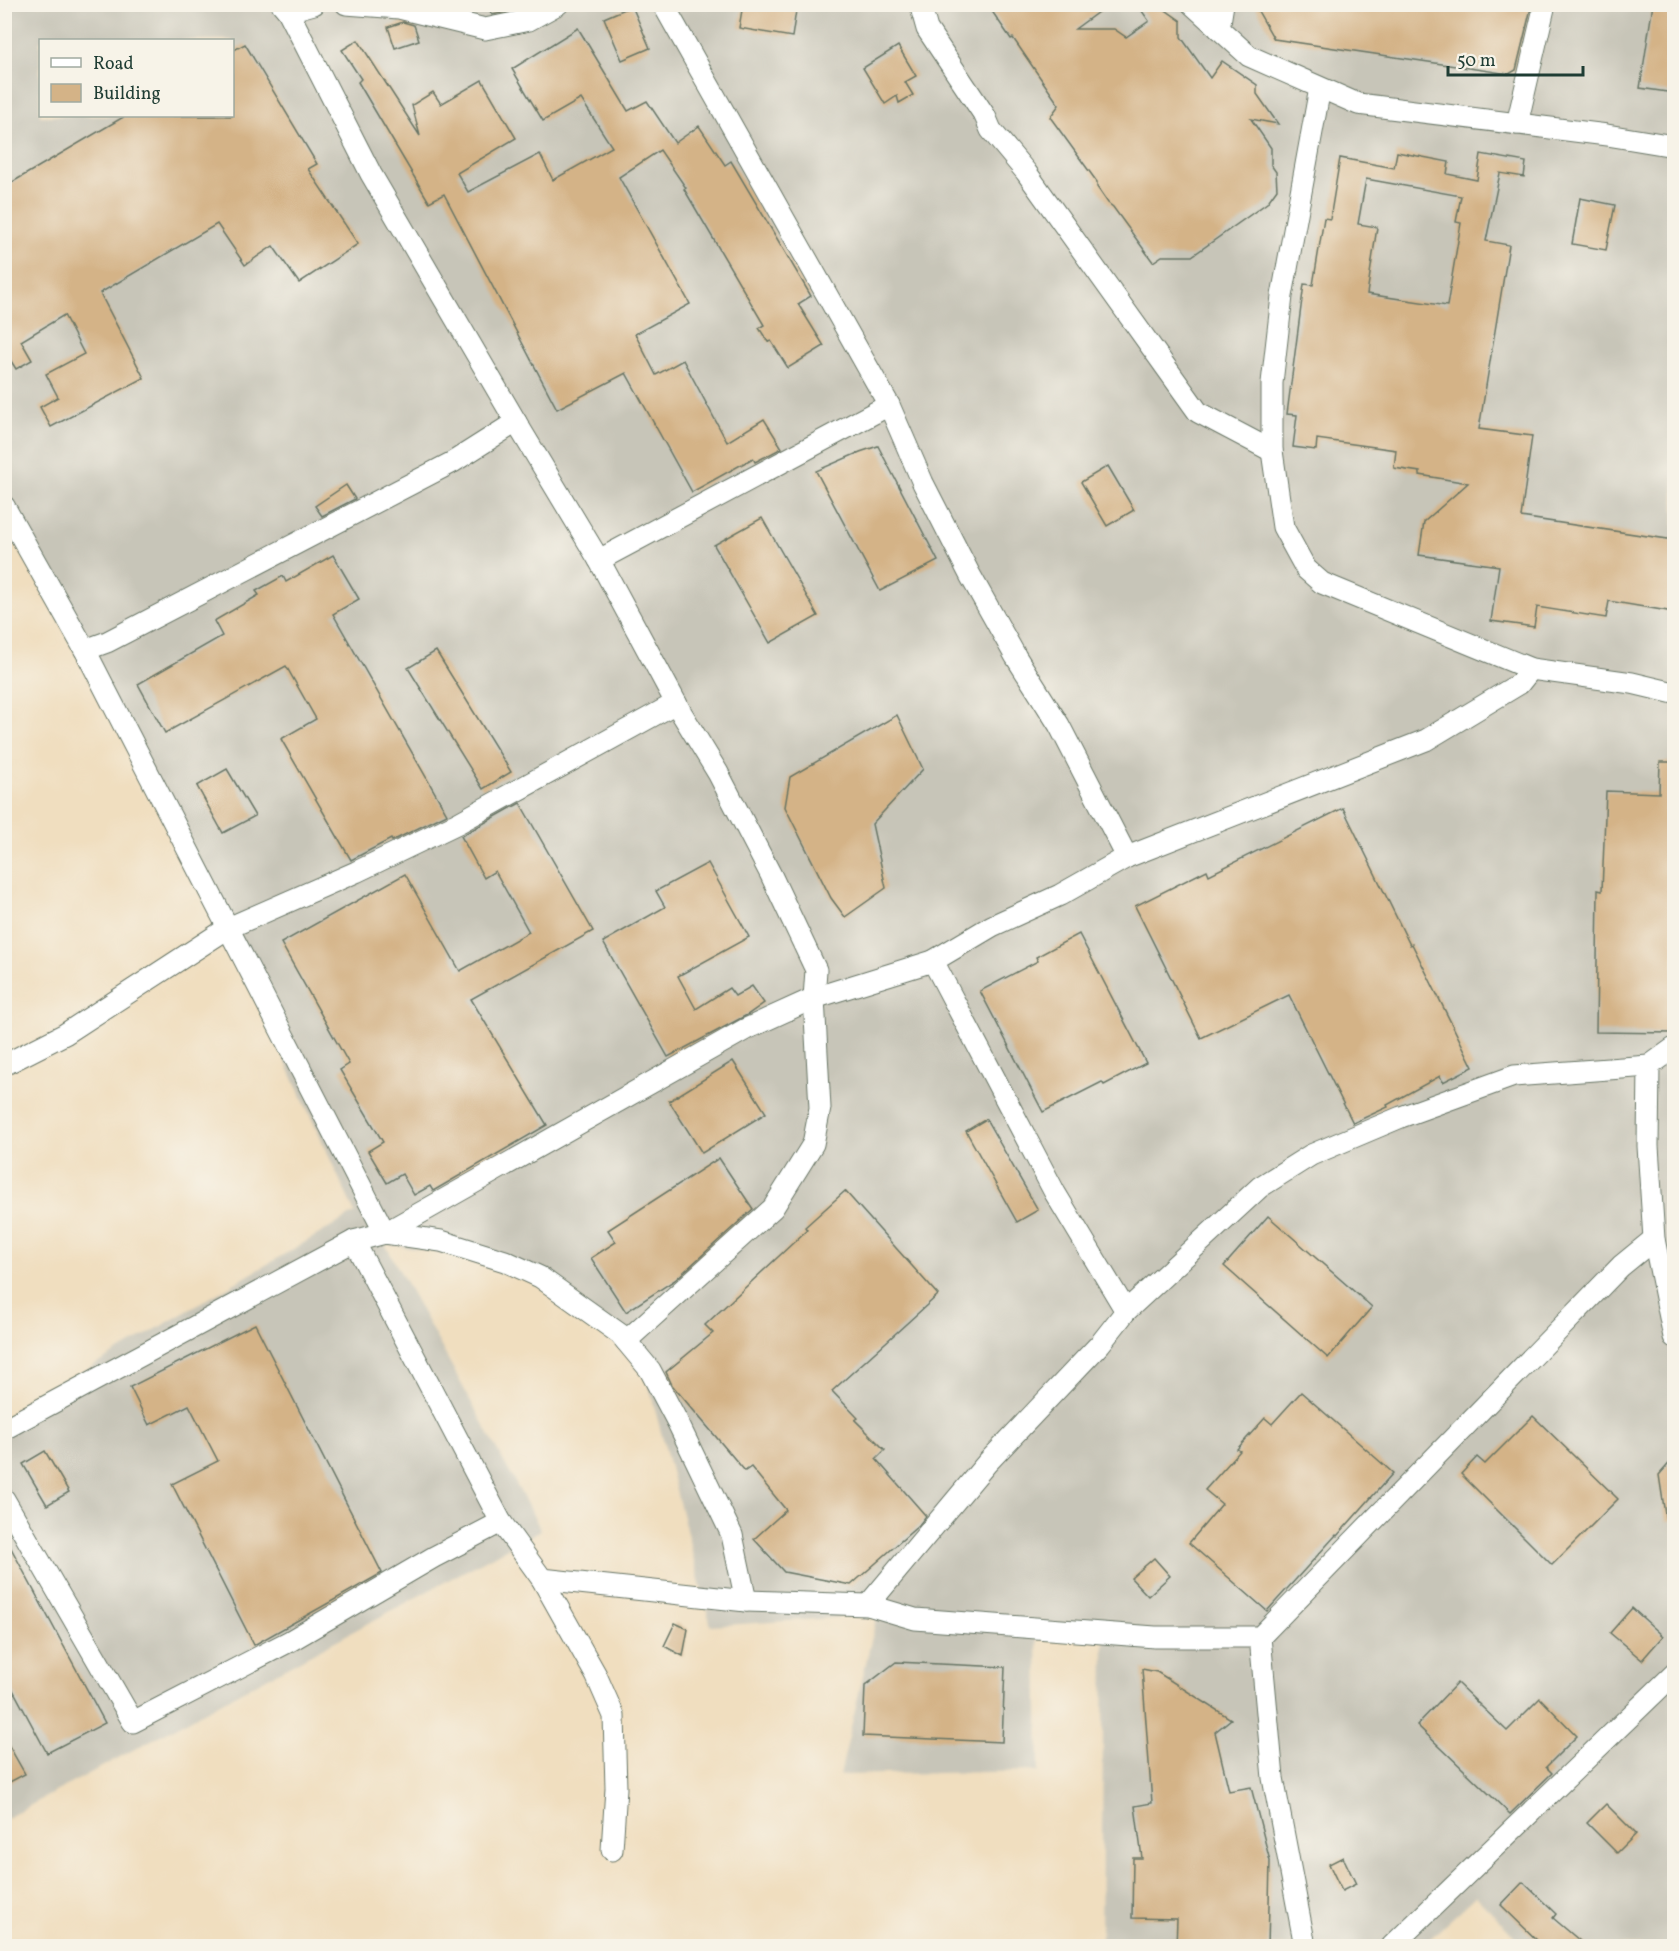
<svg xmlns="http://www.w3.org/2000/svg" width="1679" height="1951" viewBox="0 0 1679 1951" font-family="Vollkorn,serif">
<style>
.industrial{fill:#c7c5b8;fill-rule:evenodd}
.building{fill:#d4b387;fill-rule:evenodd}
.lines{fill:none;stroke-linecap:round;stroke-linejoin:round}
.minor-casing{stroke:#687565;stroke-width:23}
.minor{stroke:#fff;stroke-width:21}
</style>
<rect width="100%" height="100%" fill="#f7f3e8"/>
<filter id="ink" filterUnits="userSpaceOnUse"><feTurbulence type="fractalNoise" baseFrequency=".0167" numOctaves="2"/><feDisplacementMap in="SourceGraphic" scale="12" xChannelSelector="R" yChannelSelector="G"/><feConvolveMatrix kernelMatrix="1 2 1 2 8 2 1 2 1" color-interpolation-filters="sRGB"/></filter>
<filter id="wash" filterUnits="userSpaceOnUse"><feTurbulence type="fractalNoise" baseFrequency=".008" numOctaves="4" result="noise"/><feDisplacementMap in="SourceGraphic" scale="24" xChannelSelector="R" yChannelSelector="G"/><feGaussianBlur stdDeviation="1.35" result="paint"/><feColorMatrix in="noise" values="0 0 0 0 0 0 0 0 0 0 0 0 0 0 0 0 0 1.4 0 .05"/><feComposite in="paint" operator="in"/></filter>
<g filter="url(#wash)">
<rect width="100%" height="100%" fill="#f0debf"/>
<path class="industrial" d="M5,5h1669v1941h-149l-49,-50 -54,50h-321l3,-311 -67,1 2,135 -199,4 37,-160 -166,11 -73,-283 -130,-79 -123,-20 156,286 -536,289 -1,-401 351,-205 -109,-237 -241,-468zM40,40h192v76h-192z"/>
<g id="blocks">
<g class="building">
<polygon points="486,4 531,4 525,8 492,15"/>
<polygon points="743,4 797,4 792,37 739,28"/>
<polygon points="987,4 1109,4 1075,29 1114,29 1126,37 1149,21 1137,4 1157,4 1181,21 1181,37 1210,78 1222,61 1257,85 1257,94 1278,124 1251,119 1271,148 1271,165 1276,172 1277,189 1267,203 1192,256 1162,256 1153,262 1113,207 1108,203 1097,187 1097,182 1050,117 1059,105 1013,38 1011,39"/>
<polygon points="1254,4 1532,4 1516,70 1509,74 1274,39"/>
<polygon points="1653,4 1674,4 1674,93 1640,88"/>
<polygon points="632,6 650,48 622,60 604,18"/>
<polygon points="403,22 414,25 419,40 395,48 388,27"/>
<polygon points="578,28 628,111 647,101 675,143 699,126 725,165 731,161 811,296 798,304 824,346 788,368 771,341 768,342 759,328 764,325 684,189 686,188 660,150 619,177 690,304 635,334 656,375 683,360 727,442 764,419 782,448 755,462 753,458 692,492 626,373 557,409 444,194 429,202 358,82 361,79 342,50 358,40 420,136 412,105 433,92 441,104 482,80 516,138 457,173 468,192 540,154 553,180 612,147 581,99 543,121 512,69"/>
<polygon points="245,44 317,164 308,169 358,244 299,283 273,246 245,265 217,224 100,293 144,378 51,427 40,407 58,397 46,374 84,354 64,315 21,341 32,360 16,369 4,350 4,187 125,116 232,116 232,51"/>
<polygon points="898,46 916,76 905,82 913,95 899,103 897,96 885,104 863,68"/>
<path d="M1397,152l52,10 -2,12 30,6 4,-26 45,8 -2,15 -24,-4 -14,68 23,4 -30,184 53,7 -11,81 153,23v72l-65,-11 -3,17 -69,-11 -3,20 -43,-6 8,-55 -80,-11 5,-33 44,-39 -48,-8v-3l-26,-4 2,-18 -79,-11 -1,11 -23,-3 4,-32 -10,-1 17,-130 9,1 11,-67 6,1 10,-61 54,10zM1366,179l95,17 -5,26 5,1 -14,83 -80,-12 10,-67 -19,-3z"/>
<polygon points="1580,198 1615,205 1606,250 1572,244"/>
<polygon points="878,446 938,561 880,591 816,471 860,452"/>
<polygon points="1108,466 1134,510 1107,526 1081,482"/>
<polygon points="346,485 355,499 322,516 315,506"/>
<polygon points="762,518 818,616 770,643 714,545"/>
<polygon points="333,555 359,599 333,614 447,814 392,841 391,839 351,860 281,739 316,719 286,666 165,733 138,684 222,636 214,621 259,595 256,591 283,576 286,582"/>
<polygon points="436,651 511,772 483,789 408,668"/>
<polygon points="897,715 923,769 872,824 886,888 845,917 831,898 785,807 790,777"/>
<polygon points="1660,762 1674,762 1674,1033 1596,1032 1598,890 1602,891 1606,791 1659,793"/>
<polygon points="227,769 255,816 223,833 197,786"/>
<polygon points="520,803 593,931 471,999 547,1125 433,1191 430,1186 414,1195 402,1174 387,1183 368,1151 383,1142 340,1070 349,1064 281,943 405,874 460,971 529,932 495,871 484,878 461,836"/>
<polygon points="1343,808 1410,945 1412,944 1473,1067 1443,1082 1440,1076 1387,1105 1388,1107 1353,1123 1289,995 1201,1038 1135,906 1207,870 1209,875"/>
<polygon points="708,863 749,937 678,976 696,1009 729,988 735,996 752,986 764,1003 747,1015 668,1057 603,942 665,907 656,891"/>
<polygon points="1079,934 1146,1063 1104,1085 1102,1082 1043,1112 980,991 1038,961 1036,957"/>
<polygon points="733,1061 766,1113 702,1153 669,1101"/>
<polygon points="986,1119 1038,1210 1017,1222 966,1131"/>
<polygon points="719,1158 753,1209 675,1280 626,1312 591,1258 616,1242 608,1230"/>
<polygon points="845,1191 938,1295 832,1391 858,1418 855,1420 885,1450 876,1459 926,1516 919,1525 851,1585 784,1572 754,1539 786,1510 751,1467 745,1471 672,1385 666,1372 713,1333 705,1325 807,1230 805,1227"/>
<polygon points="1268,1216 1372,1307 1328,1358 1224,1266"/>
<polygon points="255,1324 382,1573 254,1645 172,1484 218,1461 189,1405 149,1425 130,1387"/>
<polygon points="1301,1392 1393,1473 1337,1536 1336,1535 1267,1611 1189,1543 1222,1504 1205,1490 1240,1451 1237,1449 1265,1418 1272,1424"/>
<polygon points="1533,1416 1618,1499 1552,1565 1461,1474 1477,1457 1485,1464"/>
<polygon points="45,1451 69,1492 47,1505 23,1464"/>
<polygon points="1674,1458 1674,1520 1666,1521 1659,1475"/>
<polygon points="4,1535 105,1723 47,1753 4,1673"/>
<polygon points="1154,1558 1170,1576 1148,1596 1131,1578"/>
<polygon points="1632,1608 1663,1636 1642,1660 1610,1633"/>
<polygon points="675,1623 688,1629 683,1656 664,1646"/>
<polygon points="896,1662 1005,1667 1002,1742 863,1736 865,1686"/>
<polygon points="1142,1669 1157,1672 1231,1719 1215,1732 1229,1791 1251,1787 1270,1861 1268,1947 1176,1947 1177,1919 1132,1918 1133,1858 1142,1858 1135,1806 1152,1803"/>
<polygon points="1457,1683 1507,1731 1540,1698 1577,1736 1546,1767 1552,1773 1510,1814 1417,1725"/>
<polygon points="4,1737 25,1774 4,1785"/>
<polygon points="1606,1804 1636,1834 1617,1853 1587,1823"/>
<polygon points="1343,1857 1356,1884 1342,1891 1329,1864"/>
<polygon points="1523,1882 1556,1914 1553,1918 1587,1947 1544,1947 1501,1905"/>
</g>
</g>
</g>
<g filter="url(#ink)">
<use href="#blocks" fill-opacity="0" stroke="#687565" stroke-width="1.5"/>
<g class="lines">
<defs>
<g id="minor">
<polyline points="282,4 288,11 371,174 516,422 599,560 682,714 718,773 771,875 816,970 814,998 820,1108 813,1144 773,1208 626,1341"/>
<polyline points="346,4 399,8 485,29 529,20 558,4"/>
<polyline points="663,4 889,405 923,483 970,575 1016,657 1059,725 1127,857"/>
<polyline points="920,4 927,29 985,116 991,130 1026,172 1198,412 1272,451"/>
<polyline points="1192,4 1249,56 1358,104 1607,135 1674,146"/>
<polyline points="288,11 314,4"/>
<polyline points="1219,29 1223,4"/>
<polyline points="1320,88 1282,296 1272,383 1272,451 1283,527 1306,569 1322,583 1531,669 1632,683 1674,693"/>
<polyline points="1517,124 1545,4"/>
<polyline points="4,506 85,650 385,1233 746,1029 814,998 933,961 992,926 1060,895 1127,857 1426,740 1519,684 1531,669"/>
<polyline points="599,560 889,405"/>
<polyline points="85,650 107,642 453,462 516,422"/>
<polyline points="933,961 1055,1193 1126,1311"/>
<polyline points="4,1065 65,1034 228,928 356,872 458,823 676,703"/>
<polyline points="1649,1066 1648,1146 1654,1239 1674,1337"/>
<polyline points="354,1241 501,1522 542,1579 596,1675 614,1716 616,1788 612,1850"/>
<polyline points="4,1429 354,1241 385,1233 441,1241 505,1261 540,1277 620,1334 650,1370 677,1421 732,1535 746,1601"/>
<polyline points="4,1499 133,1722 290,1641 434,1557 501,1522"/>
<polyline points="542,1579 746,1601 868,1605 915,1619 1155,1637 1260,1637 1621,1266 1654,1239"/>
<polyline points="868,1605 987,1463 1100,1344 1126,1311 1260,1187 1311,1155 1401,1117 1514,1076 1649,1066 1674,1048"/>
<polyline points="1260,1637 1273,1778 1305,1946"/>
<polyline points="1392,1946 1674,1674"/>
</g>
</defs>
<use href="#minor" class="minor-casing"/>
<use href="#minor" class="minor"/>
</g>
</g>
<rect width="1679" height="1951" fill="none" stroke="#f7f3e8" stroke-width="24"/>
<rect x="39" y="39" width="195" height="78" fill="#f7f3e8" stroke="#a1aaa0" stroke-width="1.5"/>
<rect x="51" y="58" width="30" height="9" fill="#ffffff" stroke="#a1aaa0" stroke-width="1.5"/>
<text x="93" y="69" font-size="18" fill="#1f3d34">Road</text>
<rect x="51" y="84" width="30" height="18" fill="#d4b387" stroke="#a1aaa0" stroke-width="1.5"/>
<text x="93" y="99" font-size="18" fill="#1f3d34">Building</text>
<path d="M1448 66v9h135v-9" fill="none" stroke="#1f3d34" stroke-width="3"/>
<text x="1457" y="66" font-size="18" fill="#1f3d34" stroke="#f7f3e8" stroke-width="4.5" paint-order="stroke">50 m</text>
</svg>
